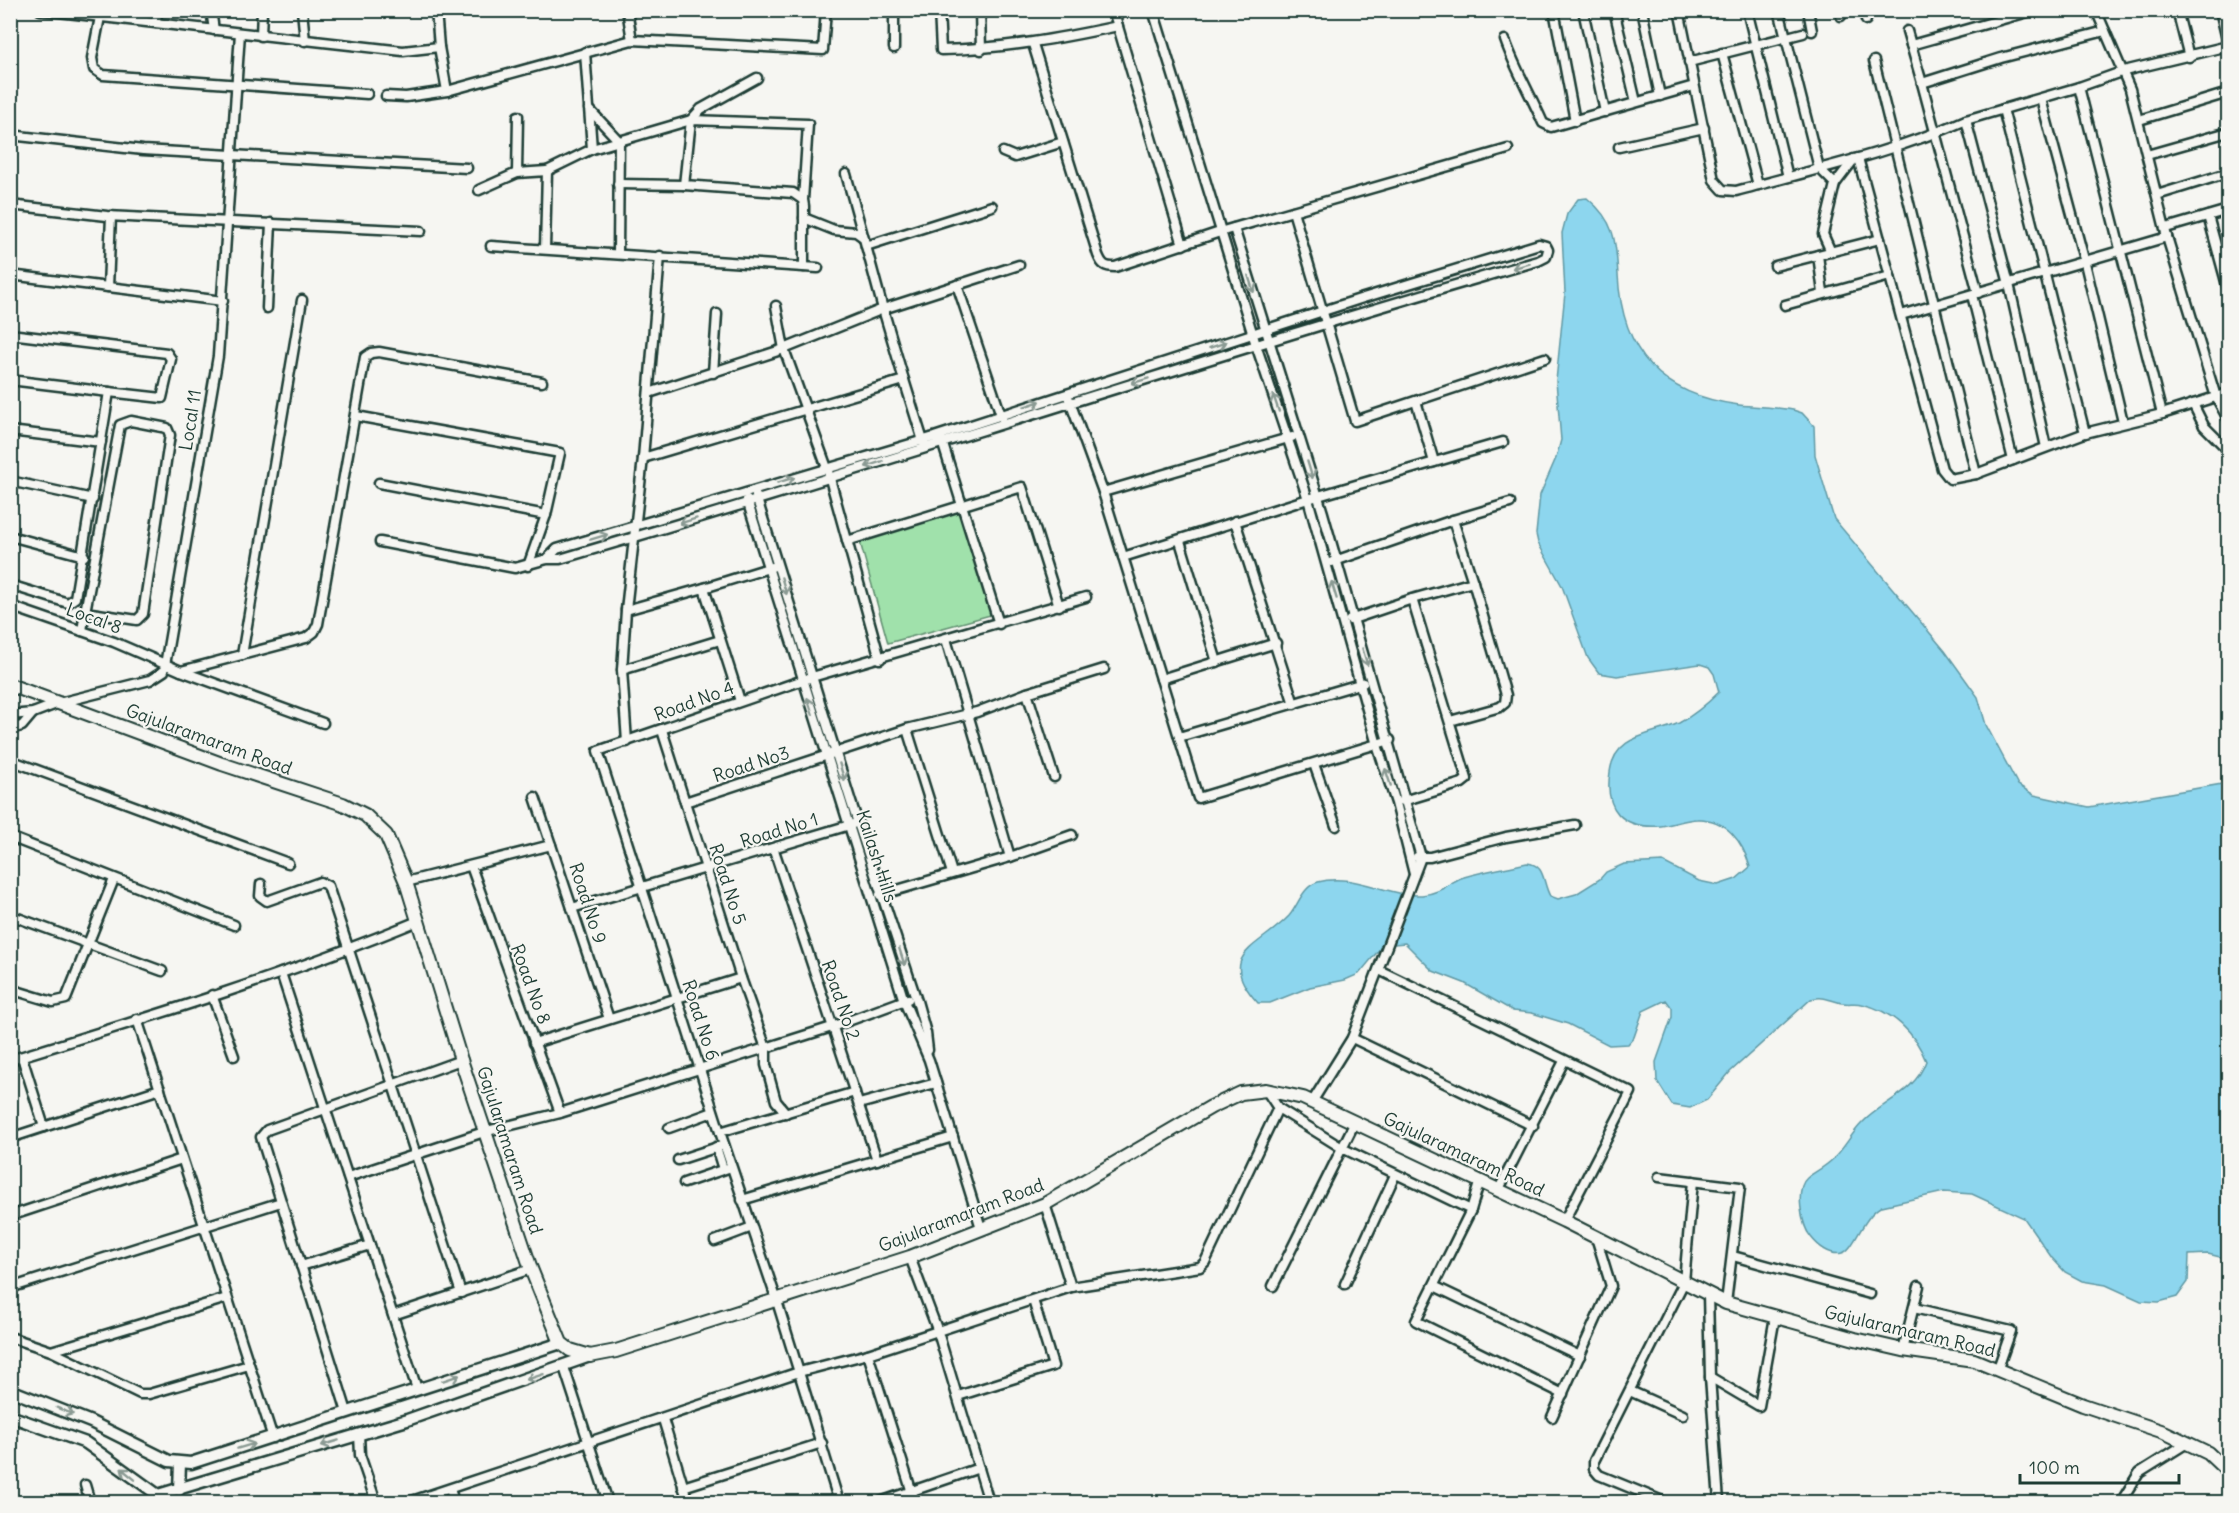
<svg xmlns="http://www.w3.org/2000/svg" width="2239" height="1513" viewBox="0 0 2239 1513" font-family="Delius,sans-serif">
<style>
.green{fill:#a0e1ab;stroke:#608f70;stroke-width:1.5}
.water{fill:#8dd6ee;stroke:#6199a4;stroke-width:1.5}
.lines{fill:none;stroke-linecap:round;stroke-linejoin:round}
.minor-casing{stroke:#1f3d34;stroke-width:13}
.tertiary-casing{stroke:#1f3d34;stroke-width:15}
.secondary-casing{stroke:#1f3d34;stroke-width:16}
.minor{stroke:#f6f6f2;stroke-width:8}
.tertiary{stroke:#f6f6f2;stroke-width:10}
.secondary{stroke:#f6f6f2;stroke-width:12}
.oneway{stroke:#8a9a93}
.labels{text-anchor:middle;dominant-baseline:central;stroke-width:4.5;stroke-linejoin:round;paint-order:stroke}
.street-label{font-size:18px;fill:#1f3d34;stroke:#f6f6f2}
</style>
<rect width="100%" height="100%" fill="#f6f6f2"/>
<filter id="ink" filterUnits="userSpaceOnUse"><feTurbulence type="fractalNoise" baseFrequency=".0167" numOctaves="2"/><feDisplacementMap in="SourceGraphic" scale="12" xChannelSelector="R" yChannelSelector="G"/><feConvolveMatrix kernelMatrix="1 2 1 2 8 2 1 2 1" color-interpolation-filters="sRGB"/></filter>
<g filter="url(#ink)">
<polygon class="green" points="960,510 994,614 888,643 860,542"/>
<path class="water" d="M1587,198c28,23 29,43 31,77 4,78 43,120 121,130 18,2 36,2 54,5l9,3 12,13 1,29 19,64 111,132 33,46 8,28 32,60 16,10 55,12 139,-24v476l-20,-5 -19,1 -1,27 -11,15 -18,5 -18,-1 -35,-16 -24,-4 -17,-9 -13,-14 -28,-40 -52,-24 -28,-2 -62,14c-20,10 -27,44 -40,47 -12,3 -24,-7 -31,-16 -10,-11 -16,-49 -4,-59 9,-7 18,-11 26,-19 11,-10 18,-25 29,-36 21,-22 53,-30 64,-62 -11,-28 -33,-50 -64,-57 -8,-2 -16,1 -24,-2 -11,-3 -15,-6 -27,-3l-81,73 -23,28 -17,8 -18,-3 -15,-24 -1,-19 16,-45v-9l-6,-8 -23,11 -9,26 -6,7 -19,1 -41,-21 -36,-11 -19,-2 -49,-28 -31,-12 -28,-28 -22,2 -24,29 -14,6 -35,7 -40,16h-12c-45,-49 2,-56 31,-87 10,-12 13,-29 29,-34 36,-10 70,15 104,13 22,-2 27,-14 42,-18 20,-6 42,-9 63,-14 19,2 15,19 23,33l8,3 18,-5 24,-15 6,-7 18,-8 39,-2 36,19 19,4 18,-6 14,-12c-7,-25 -24,-49 -53,-48 -12,0 -24,6 -36,7 -39,3 -57,-16 -51,-54 5,-38 41,-36 69,-49 13,-7 29,-20 40,-31l-5,-18 -5,-7 -9,-3 -83,12 -18,-3 -11,-15 -26,-72 -24,-43 -2,-9 4,-39 16,-37 5,-18 -5,-59 9,-88 -3,-60 5,-19 11,-15z"/>
<g class="lines">
<defs>
<g id="minor">
<polyline points="40,10 403,51 439,47 436,10"/>
<polyline points="211,10 214,30"/>
<polyline points="302,10 305,41"/>
<polyline points="627,10 632,40"/>
<path d="M939,10l2,40c60,-1 117,-11 177,-24"/>
<polyline points="980,10 981,50"/>
<polyline points="1113,10 1183,245"/>
<polyline points="1153,10 1256,345 1308,499 1377,745 1396,803 1414,874"/>
<polyline points="1554,10 1575,121"/>
<polyline points="1583,10 1605,112"/>
<polyline points="1614,10 1636,102"/>
<polyline points="1642,10 1660,96"/>
<path d="M1679,10l35,170 9,10 13,1c77,-21 156,-38 230,-71"/>
<polyline points="1714,10 1714,11"/>
<polyline points="1747,10 1788,177"/>
<polyline points="1779,10 1819,168 1835,184 1823,234 1831,252"/>
<polyline points="1808,10 1812,31"/>
<polyline points="1840,10 1841,16"/>
<polyline points="1865,10 1866,20"/>
<polyline points="2096,10 2130,89 2167,237 2216,397 2228,419"/>
<polyline points="2177,10 2189,57"/>
<polyline points="2220,10 2228,44"/>
<polyline points="100,17 92,58 94,69 103,75 367,94"/>
<polyline points="156,23 157,10"/>
<polyline points="1907,31 1922,83 2001,58 2105,31"/>
<polyline points="261,36 262,10"/>
<path d="M1505,40c10,29 26,55 38,83l8,4 143,-41"/>
<path d="M1033,44l65,211c4,10 7,12 17,12l108,-36 285,-82"/>
<polyline points="1911,45 2035,10"/>
<polyline points="894,48 894,10"/>
<polyline points="585,52 592,149"/>
<polyline points="1722,53 1758,185"/>
<polyline points="1874,61 1976,474"/>
<polyline points="1689,62 1803,33"/>
<polyline points="1922,83 1978,293"/>
<polyline points="2079,87 2162,414"/>
<polyline points="447,91 632,40 823,50 826,10"/>
<polyline points="386,96 406,97 447,91 439,47"/>
<polyline points="2041,99 2085,263 2123,422"/>
<polyline points="589,109 619,141 618,253"/>
<polyline points="2003,109 2085,433"/>
<polyline points="2139,120 2228,93"/>
<polyline points="10,135 143,150 467,168"/>
<polyline points="1619,147 1704,128"/>
<polyline points="1003,152 1015,157 1063,142"/>
<polyline points="2147,155 2228,132"/>
<polyline points="1858,158 1942,469 1950,479 1976,474 2085,433 2162,414 2228,393"/>
<polyline points="517,173 518,116"/>
<polyline points="846,174 866,246"/>
<polyline points="618,184 684,185"/>
<polyline points="1835,184 1854,159"/>
<polyline points="479,190 517,173 547,171"/>
<polyline points="2157,195 2228,173"/>
<polyline points="803,200 808,124 691,120 684,185 793,193 803,200 804,206 804,267"/>
<polyline points="10,205 107,216 421,231"/>
<polyline points="992,206 866,246 883,309 1019,265"/>
<polyline points="1293,211 1355,421 1545,358"/>
<polyline points="2208,216 2228,289"/>
<polyline points="804,218 834,230 856,232 863,237"/>
<polyline points="1234,228 1323,513 1421,857 1352,1038 1312,1102"/>
<polyline points="2166,228 2228,210"/>
<polyline points="491,246 818,268"/>
<polyline points="545,249 547,171 592,149 691,120 701,109 757,78"/>
<polyline points="1818,255 1823,293"/>
<polyline points="1775,266 1880,239"/>
<polyline points="10,275 223,301"/>
<polyline points="957,285 1002,418"/>
<polyline points="108,287 111,216"/>
<polyline points="1972,295 2013,460"/>
<polyline points="1785,305 1890,276"/>
<polyline points="776,306 784,349 827,468 880,659"/>
<polyline points="267,308 271,223"/>
<polyline points="1901,315 2167,237"/>
<polyline points="10,334 167,353 171,359 162,398 109,392 75,598 68,603 10,585"/>
<polyline points="713,373 717,314"/>
<polyline points="10,380 109,392"/>
<polyline points="904,380 924,444"/>
<polyline points="1069,399 1103,492 1198,798 1390,740"/>
<polyline points="1416,401 1434,462"/>
<polyline points="2193,404 2204,426 2228,450"/>
<polyline points="356,416 560,453 546,515 528,566"/>
<polyline points="10,431 101,442"/>
<polyline points="941,438 999,624"/>
<polyline points="2046,447 2009,284 1966,120 2079,87 2124,71 2228,46"/>
<polyline points="643,458 904,380 883,309 784,349 649,393"/>
<polyline points="10,481 93,499"/>
<polyline points="379,483 546,515"/>
<polyline points="1103,492 1292,437"/>
<polyline points="756,496 851,802 917,1001 926,1033 928,1050"/>
<polyline points="747,500 904,1001 929,1060 981,1228"/>
<polyline points="1235,521 1294,704"/>
<polyline points="10,536 84,556"/>
<polyline points="847,541 1022,487 1059,606"/>
<polyline points="1180,541 1217,662"/>
<path d="M380,542l135,26 32,-9h13c327,-95 650,-204 978,-298l8,-4 2,-7 -2,-4 -7,-2 -179,55 -426,138 -377,112 -10,10"/>
<polyline points="1123,557 1308,499 1503,442"/>
<polyline points="1332,562 1453,520"/>
<polyline points="704,588 772,567"/>
<polyline points="10,606 114,642 181,671 306,638 314,632 318,624 365,357 371,353 379,352 542,382"/>
<polyline points="626,610 643,458 660,256"/>
<polyline points="1350,620 1412,599"/>
<polyline points="82,631 85,612 120,425 131,421 167,428 170,435 143,614 137,620 85,612"/>
<polyline points="946,639 1010,857"/>
<polyline points="242,655 302,300"/>
<polyline points="622,670 720,640"/>
<polyline points="181,671 323,723"/>
<polyline points="1161,679 1276,643"/>
<polyline points="10,715 33,713 59,703 150,680 164,671 218,356 240,33"/>
<polyline points="1450,721 1500,707 1505,703 1506,695 1473,582"/>
<polyline points="10,729 22,726 33,713"/>
<polyline points="907,729 952,873"/>
<polyline points="662,730 741,978 766,1048 766,1065 776,1101 786,1113"/>
<polyline points="1179,737 1363,683"/>
<polyline points="627,742 622,670 626,610 704,588 740,701"/>
<polyline points="10,760 288,863"/>
<polyline points="1314,764 1336,826"/>
<polyline points="1054,777 1027,693 1104,669"/>
<polyline points="535,797 609,1019"/>
<polyline points="1403,801 1462,783 1467,779 1412,599 1473,582 1453,520 1510,503"/>
<polyline points="685,802 907,729 977,712 1027,693"/>
<polyline points="10,837 234,925"/>
<polyline points="774,850 877,1160"/>
<polyline points="1417,857 1430,857 1506,837 1575,825"/>
<polyline points="471,866 560,1113"/>
<polyline points="406,882 551,845"/>
<polyline points="261,884 260,896 267,901 320,882 328,886 461,1293"/>
<polyline points="880,895 1010,857 1072,835"/>
<polyline points="572,908 853,824"/>
<polyline points="10,915 162,971"/>
<polyline points="1379,970 1631,1092 1564,1221"/>
<polyline points="281,973 417,1389"/>
<polyline points="10,989 53,1002 66,999 114,879"/>
<polyline points="212,995 234,1056"/>
<polyline points="137,1019 273,1438"/>
<polyline points="1352,1038 1533,1126"/>
<polyline points="534,1043 741,978"/>
<polyline points="22,1057 44,1127"/>
<path d="M10,1060c137,-42 275,-84 408,-139"/>
<polyline points="1266,1090 1278,1108 1342,1148 1471,1210"/>
<polyline points="859,1104 936,1083"/>
<polyline points="669,1128 713,1112"/>
<polyline points="720,1132 855,1092"/>
<polyline points="10,1138 160,1089"/>
<polyline points="716,1147 723,1169"/>
<polyline points="678,1160 724,1145"/>
<polyline points="348,1177 487,1131 560,1113 832,1027 908,999"/>
<polyline points="1659,1177 1740,1187 1726,1303"/>
<polyline points="1480,1180 1471,1210 1416,1321 1563,1394"/>
<polyline points="684,1183 731,1167"/>
<polyline points="1499,1189 1564,1061"/>
<polyline points="742,1200 953,1137"/>
<polyline points="1045,1204 1071,1287"/>
<polyline points="10,1216 182,1159"/>
<polyline points="715,1241 752,1227"/>
<polyline points="1733,1256 1870,1294"/>
<polyline points="910,1257 937,1329 989,1502"/>
<polyline points="301,1266 370,1245"/>
<polyline points="1345,1284 1395,1175"/>
<polyline points="1273,1286 1355,1122"/>
<polyline points="1434,1286 1580,1356"/>
<polyline points="10,1288 281,1202"/>
<polyline points="1708,1294 1710,1377"/>
<polyline points="1914,1308 2011,1331 1998,1368"/>
<polyline points="393,1315 531,1269"/>
<polyline points="10,1337 51,1351 140,1394 149,1394 249,1365"/>
<polyline points="1903,1350 1919,1286"/>
<polyline points="51,1351 227,1298"/>
<polyline points="564,1367 608,1502"/>
<polyline points="1630,1391 1683,1415"/>
<polyline points="958,1396 1053,1366 1033,1300"/>
<polyline points="347,1412 261,1137 267,1130 461,1060"/>
<polyline points="1552,1417 1611,1286 1596,1237"/>
<polyline points="663,1419 688,1502"/>
<polyline points="359,1434 360,1455 376,1502"/>
<polyline points="85,1485 90,1502"/>
<polyline points="683,1487 822,1443"/>
<polyline points="450,1489 454,1502"/>
<polyline points="14,1500 15,1502"/>
<polyline points="409,1502 799,1372 868,1354"/>
<polyline points="839,1502 776,1298 720,1132 598,751 812,677 1086,597"/>
<polyline points="880,1502 979,1468"/>
<polyline points="915,1502 868,1354 1071,1287 1200,1267 1205,1262 1278,1108"/>
<polyline points="1665,1502 1599,1475 1594,1469 1594,1461 1684,1282 1693,1181"/>
<polyline points="1719,1502 1710,1377 1759,1406 1775,1317"/>
<polyline points="2121,1502 2139,1473 2187,1443"/>
</g>
<g id="tertiary">
<polyline points="10,1390 91,1422 169,1461 191,1463 561,1343"/>
<polyline points="10,1416 86,1443 158,1495 407,1420 590,1356"/>
<polyline points="179,1490 180,1463"/>
</g>
<polyline id="secondary" points="10,685 222,764 343,804 365,815 386,835 406,882 461,1060 531,1269 561,1343 570,1350 590,1356 616,1351 910,1257 1045,1204 1211,1107 1241,1093 1266,1090 1303,1098 1564,1221 1726,1303 1855,1339 1903,1350 1974,1360 2083,1405 2164,1432 2208,1453 2228,1472"/>
</defs>
<use href="#minor" class="minor-casing"/>
<use href="#tertiary" class="tertiary-casing"/>
<use href="#secondary" class="secondary-casing"/>
<use href="#minor" class="minor"/>
<use href="#tertiary" class="tertiary"/>
<use href="#secondary" class="secondary"/>
</g>
<defs><path id="oneway-shaft" d="M-6 0H5M1.5-3L5.5 0L1.5 3" fill="none" stroke-width="1.6" stroke-linecap="round" stroke-linejoin="round" transform="scale(1.5)"/></defs>
<g class="oneway">
<use href="#oneway-shaft" transform="translate(1521 266) rotate(164)"/>
<use href="#oneway-shaft" transform="translate(1251 284) rotate(72)"/>
<use href="#oneway-shaft" transform="translate(1218 345) rotate(-18)"/>
<use href="#oneway-shaft" transform="translate(1140 381) rotate(163)"/>
<use href="#oneway-shaft" transform="translate(1276 403) rotate(-109)"/>
<use href="#oneway-shaft" transform="translate(1032 404) rotate(-19)"/>
<use href="#oneway-shaft" transform="translate(874 464) rotate(162)"/>
<use href="#oneway-shaft" transform="translate(1310 470) rotate(73)"/>
<use href="#oneway-shaft" transform="translate(786 480) rotate(-17)"/>
<use href="#oneway-shaft" transform="translate(688 521) rotate(163)"/>
<use href="#oneway-shaft" transform="translate(599 537) rotate(-17)"/>
<use href="#oneway-shaft" transform="translate(784 586) rotate(73)"/>
<use href="#oneway-shaft" transform="translate(1334 590) rotate(-107)"/>
<use href="#oneway-shaft" transform="translate(1365 657) rotate(73)"/>
<use href="#oneway-shaft" transform="translate(810 706) rotate(-108)"/>
<use href="#oneway-shaft" transform="translate(842 772) rotate(73)"/>
<use href="#oneway-shaft" transform="translate(1388 777) rotate(-108)"/>
<use href="#oneway-shaft" transform="translate(902 957) rotate(72)"/>
<use href="#oneway-shaft" transform="translate(535 1377) rotate(162)"/>
<use href="#oneway-shaft" transform="translate(451 1378) rotate(-18)"/>
<use href="#oneway-shaft" transform="translate(65 1411) rotate(22)"/>
<use href="#oneway-shaft" transform="translate(330 1443) rotate(163)"/>
<use href="#oneway-shaft" transform="translate(246 1446) rotate(-17)"/>
<use href="#oneway-shaft" transform="translate(128 1474) rotate(-141)"/>
</g>
</g>
<g class="labels">
<g class="street-label">
<text transform="translate(190 420) rotate(-81)">Local 11</text>
<text transform="translate(94 618) rotate(20)">Local 8</text>
<text transform="translate(694 701) rotate(-20)">Road No 4</text>
<text transform="translate(209 739) rotate(20)">Gajularamaram Road</text>
<text transform="translate(751 764) rotate(-18)">Road No3</text>
<text transform="translate(779 830) rotate(-17)">Road No 1</text>
<text transform="translate(877 856) rotate(72)">Kailash Hills</text>
<text transform="translate(728 884) rotate(72)">Road No 5</text>
<text transform="translate(588 903) rotate(72)">Road No 9</text>
<text transform="translate(531 984) rotate(70)">Road No 8</text>
<text transform="translate(841 1000) rotate(71)">Road No 2</text>
<text transform="translate(701 1020) rotate(72)">Road No 6</text>
<text transform="translate(510 1150) rotate(72)">Gajularamaram Road</text>
<text transform="translate(1464 1154) rotate(25)">Gajularamaram Road</text>
<text transform="translate(961 1215) rotate(-21)">Gajularamaram Road</text>
<text transform="translate(1910 1331) rotate(13)">Gajularamaram Road</text>
</g>
</g>
<rect width="2239" height="1513" fill="none" stroke="#f6f6f2" stroke-width="36"/>
<rect x="18" y="18" width="2203" height="1477" fill="none" stroke="#1f3d34" stroke-width="2" filter="url(#ink)"/>
<path d="M2020 1474v9h159v-9" fill="none" stroke="#1f3d34" stroke-width="3"/>
<text x="2029" y="1474" font-size="18" fill="#1f3d34" stroke="#f6f6f2" stroke-width="4.5" paint-order="stroke">100 m</text>
</svg>
